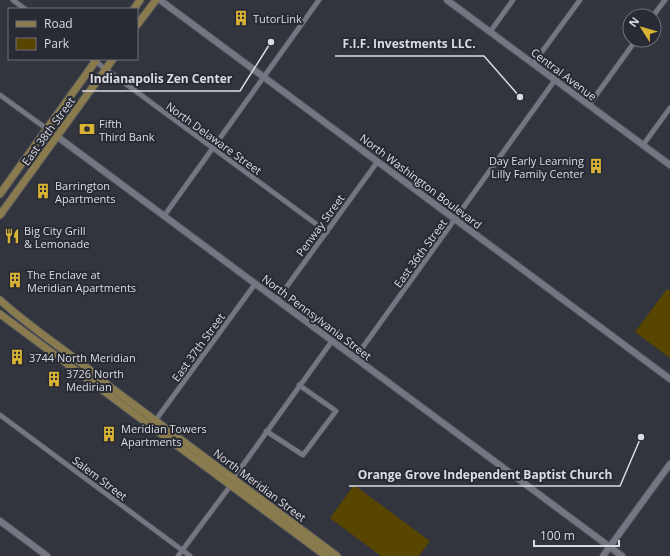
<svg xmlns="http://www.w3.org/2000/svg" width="670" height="556" viewBox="0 0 670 556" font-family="'Open Sans',sans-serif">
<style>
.green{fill:#574500}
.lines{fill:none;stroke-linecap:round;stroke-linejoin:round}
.street-casing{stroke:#50525a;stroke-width:6}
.secondary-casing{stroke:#50525a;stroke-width:8}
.primary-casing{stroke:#50525a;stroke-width:9}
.street{stroke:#747682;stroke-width:4.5}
.secondary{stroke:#747682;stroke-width:6}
.primary{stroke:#897b4e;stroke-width:7}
.labels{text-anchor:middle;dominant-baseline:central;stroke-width:4;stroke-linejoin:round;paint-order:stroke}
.poi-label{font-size:11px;fill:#dbdce3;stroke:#282a34;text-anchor:start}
.street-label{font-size:11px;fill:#dbdce3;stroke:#282a34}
.leader{fill:none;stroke:#dbdce3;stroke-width:1.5}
.callout-dot{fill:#dbdce3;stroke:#282a34;stroke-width:1.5}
.callout-label{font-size:12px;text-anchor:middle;font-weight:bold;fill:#dbdce3;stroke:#282a34;stroke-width:4;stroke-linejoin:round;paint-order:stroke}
</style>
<rect width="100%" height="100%" fill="#32343e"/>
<g class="green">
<polygon points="667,289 670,291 670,358 635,332"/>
<polygon points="354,485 430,541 419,556 381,556 330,518"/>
</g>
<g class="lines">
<defs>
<g id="street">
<polyline points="13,0 25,9"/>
<polyline points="653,16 665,0"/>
<polyline points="490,32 513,0"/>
<polyline points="92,59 327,232"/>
<polyline points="533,64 580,0"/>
<polyline points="0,95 47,129"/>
<polyline points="589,105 636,40"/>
<polyline points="643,145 670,108"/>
<polyline points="164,216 319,0"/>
<polyline points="277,300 378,161"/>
<polyline points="355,358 555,80"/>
<polyline points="0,415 190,556"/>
<polyline points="155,421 255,284"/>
<polyline points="266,431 303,455 336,411 299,385"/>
<polyline points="233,479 332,341"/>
<polyline points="178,556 231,485"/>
</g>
<g id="secondary">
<polyline points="160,0 670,379"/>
<polyline points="447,0 670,165"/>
<polyline points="47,129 622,556"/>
<polyline points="0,521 47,556"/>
<polyline points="603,556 670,464"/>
</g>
<g id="primary">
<polyline points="134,9 140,0"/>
<polyline points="137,25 156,0"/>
<polyline points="0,194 97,59"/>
<polyline points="0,215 113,59"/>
<path d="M0,300c34,31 74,55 109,86l228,170"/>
<polyline points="0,314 326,556"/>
</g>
</defs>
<use href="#street" class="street-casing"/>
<use href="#secondary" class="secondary-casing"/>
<use href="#primary" class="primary-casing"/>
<use href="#street" class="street"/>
<use href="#secondary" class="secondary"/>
<use href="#primary" class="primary"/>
</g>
<defs>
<symbol id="building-bare" viewBox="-9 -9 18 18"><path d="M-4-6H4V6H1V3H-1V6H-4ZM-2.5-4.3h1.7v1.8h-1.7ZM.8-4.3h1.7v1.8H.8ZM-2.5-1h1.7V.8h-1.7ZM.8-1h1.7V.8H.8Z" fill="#d9b334" stroke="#282a34" stroke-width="2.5" paint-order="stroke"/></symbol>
<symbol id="bank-bare" viewBox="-9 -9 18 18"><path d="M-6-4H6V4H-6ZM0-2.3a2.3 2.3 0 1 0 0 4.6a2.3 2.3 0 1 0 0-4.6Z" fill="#d9b334" stroke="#282a34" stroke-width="2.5" paint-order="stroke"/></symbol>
<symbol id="restaurant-bare" viewBox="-9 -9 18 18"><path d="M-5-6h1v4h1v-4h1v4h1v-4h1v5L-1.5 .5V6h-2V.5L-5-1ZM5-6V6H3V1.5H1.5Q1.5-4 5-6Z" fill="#d9b334" stroke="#282a34" stroke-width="2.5" paint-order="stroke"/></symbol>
</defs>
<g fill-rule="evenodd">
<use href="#building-bare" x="230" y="7" width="22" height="22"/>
<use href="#bank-bare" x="76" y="118" width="22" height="22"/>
<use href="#building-bare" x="585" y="155" width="22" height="22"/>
<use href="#building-bare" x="32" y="180" width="22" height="22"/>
<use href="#restaurant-bare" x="1" y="225" width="22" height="22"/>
<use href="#building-bare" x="4" y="269" width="22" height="22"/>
<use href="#building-bare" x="6" y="346" width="22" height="22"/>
<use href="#building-bare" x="43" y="368" width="22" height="22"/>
<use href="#building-bare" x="98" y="423" width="22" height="22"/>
</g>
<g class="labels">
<g class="poi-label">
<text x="253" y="18">TutorLink</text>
<text x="99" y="123">Fifth<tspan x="99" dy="13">Third Bank</tspan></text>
<text x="584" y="160" text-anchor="end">Day Early Learning<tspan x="584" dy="13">Lilly Family Center</tspan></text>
<text x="55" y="185">Barrington<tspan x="55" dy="13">Apartments</tspan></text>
<text x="24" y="230">Big City Grill<tspan x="24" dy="13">&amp; Lemonade</tspan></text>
<text x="27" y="274">The Enclave at<tspan x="27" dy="13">Meridian Apartments</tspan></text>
<text x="29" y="357">3744 North Meridian</text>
<text x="66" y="373">3726 North<tspan x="66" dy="13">Medirian</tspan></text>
<text x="121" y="428">Meridian Towers<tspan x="121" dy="13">Apartments</tspan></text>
</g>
<g class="street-label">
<text transform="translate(564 74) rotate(37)">Central Avenue</text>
<text transform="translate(48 131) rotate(-54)">East 38th Street</text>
<text transform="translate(214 138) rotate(36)">North Delaware Street</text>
<text transform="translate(421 181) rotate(37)">North Washington Boulevard</text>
<text transform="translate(320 225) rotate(-54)">Penway Street</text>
<text transform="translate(420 253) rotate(-54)">East 36th Street</text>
<text transform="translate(317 317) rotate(37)">North Pennsylvania Street</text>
<text transform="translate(198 347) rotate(-54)">East 37th Street</text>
<text transform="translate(100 478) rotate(37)">Salem Street</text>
<text transform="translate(260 485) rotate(37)">North Meridian Street</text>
</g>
</g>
<path class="leader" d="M520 97L484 56H335M271 42L240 91H82M641 437L620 486H349"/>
<g class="callout-dot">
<circle cx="520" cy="97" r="4"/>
<circle cx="271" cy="42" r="4"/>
<circle cx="641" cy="437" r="4"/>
</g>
<g class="callout-label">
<text x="409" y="48">F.I.F. Investments LLC.</text>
<text x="161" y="83">Indianapolis Zen Center</text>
<text x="485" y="479">Orange Grove Independent Baptist Church</text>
</g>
<rect x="8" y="8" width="130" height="52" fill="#282a34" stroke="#70717a"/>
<rect x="16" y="21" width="20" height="6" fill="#897b4e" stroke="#70717a"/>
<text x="44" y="28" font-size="12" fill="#dbdce3">Road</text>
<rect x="16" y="38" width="20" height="12" fill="#574500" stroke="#70717a"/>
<text x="44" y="48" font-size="12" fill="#dbdce3">Park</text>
<g transform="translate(642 28) rotate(307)"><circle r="19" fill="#282a34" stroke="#70717a"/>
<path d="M0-3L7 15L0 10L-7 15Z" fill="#d9b334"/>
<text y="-6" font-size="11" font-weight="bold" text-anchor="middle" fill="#dbdce3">N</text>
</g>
<path d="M534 540v6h85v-6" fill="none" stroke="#dbdce3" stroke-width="2"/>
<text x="540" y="540" font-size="12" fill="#dbdce3" stroke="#282a34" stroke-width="3" paint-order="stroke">100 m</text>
</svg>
